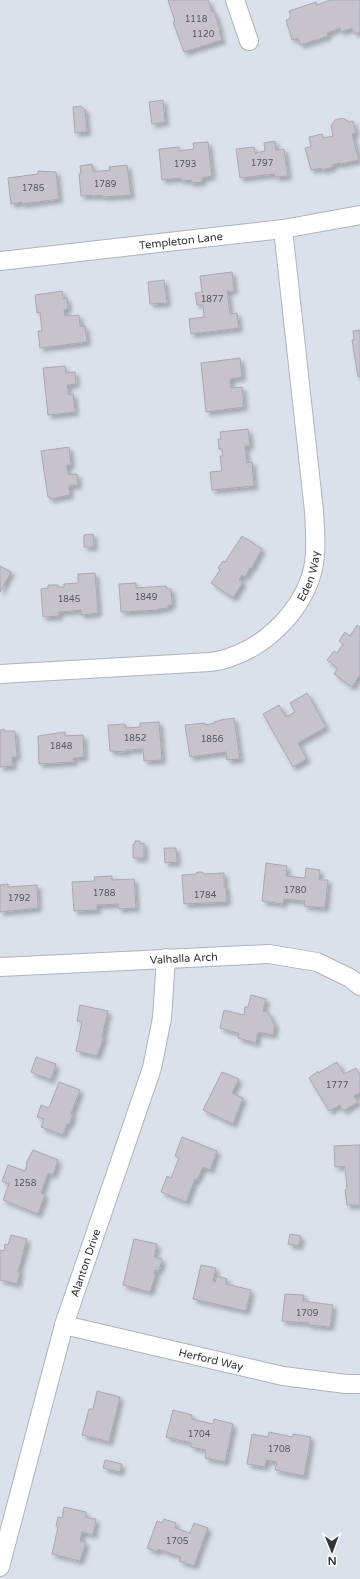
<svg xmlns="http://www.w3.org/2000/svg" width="360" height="1579" viewBox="0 0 360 1579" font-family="'Varela Round',sans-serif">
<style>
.building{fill:#c6c3cd;stroke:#aba8b2;filter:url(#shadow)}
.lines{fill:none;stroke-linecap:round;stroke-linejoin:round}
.minor-casing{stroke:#aeb3bc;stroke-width:20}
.minor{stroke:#fff;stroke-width:18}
.labels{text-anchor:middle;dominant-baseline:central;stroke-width:4;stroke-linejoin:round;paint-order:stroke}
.number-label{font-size:9px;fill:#57585d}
.street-label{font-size:11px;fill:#323438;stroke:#fff}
</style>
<defs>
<filter id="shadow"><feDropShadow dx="3.5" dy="3.5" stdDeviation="2" flood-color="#0004"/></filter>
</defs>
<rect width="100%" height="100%" fill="#dbe1ea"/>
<g class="building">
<polygon points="168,0 208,0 212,12 214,11 220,30 219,31 222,40 184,52 173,22 175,21"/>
<polygon points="330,0 360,0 360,32 355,34 352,28 341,32 340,28 327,33 328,36 300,45 298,38 292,40 286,20 291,18 289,11 316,2 317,5"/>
<polygon points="163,100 165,122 152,124 149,102"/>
<polygon points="81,106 85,110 87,132 75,133 73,107"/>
<polygon points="343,118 349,122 353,121 356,133 352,134 359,160 340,164 340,163 332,165 333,167 322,170 321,168 311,170 305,148 311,147 309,137 322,134 323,138 333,136 331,126 335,120"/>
<polygon points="275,141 276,150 284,149 288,176 275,177 274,174 240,178 236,149 254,147 255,153 265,151 264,143"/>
<polygon points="208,142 212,176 202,178 202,182 191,183 191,180 182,181 180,178 162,180 159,149 179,147 179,151 194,149 193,143"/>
<polygon points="92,164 93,172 110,170 109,167 127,165 131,195 102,197 102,195 92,196 92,195 81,196 79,174 81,174 80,166"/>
<polygon points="38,171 56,172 59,199 22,204 22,202 11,204 8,178 38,174"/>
<polygon points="232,272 234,291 227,291 230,314 237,313 239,328 191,334 189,319 204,317 203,305 197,305 195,293 202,292 200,276"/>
<polygon points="164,280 167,303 150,304 148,282"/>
<polygon points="62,291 63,299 67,298 68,309 64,310 65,316 79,315 80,326 85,326 87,342 40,348 38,331 42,331 40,312 37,313 35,295"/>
<polygon points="360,330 360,377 358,377 352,340 354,340 353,331"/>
<polygon points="240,358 242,377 230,379 231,388 242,387 244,407 206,412 201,363"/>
<polygon points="65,366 66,373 75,372 76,384 67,385 69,395 73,394 75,412 48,415 43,368"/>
<polygon points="248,429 250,446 245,446 247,463 252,462 254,486 212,490 210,472 222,471 220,456 223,456 222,449 219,449 218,439 221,439 220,432"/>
<polygon points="69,447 71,465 67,465 68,475 77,474 78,485 69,486 70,495 50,499 50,497 48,497 41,451"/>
<polygon points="93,534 94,547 84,547 84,535"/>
<polygon points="242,536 262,549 251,569 250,568 245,577 242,575 239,580 243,582 233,598 211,583 220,570 218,568 223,561 225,562"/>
<polygon points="0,566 11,572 0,592"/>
<polygon points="95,573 98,613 81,615 81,610 59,612 59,616 43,617 41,589 48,588 48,585 58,585 58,587 64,587 64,584 78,583 78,574"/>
<polygon points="136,583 136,588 166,586 167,589 171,589 172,605 168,605 168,608 158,609 158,610 121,612 119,584"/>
<polygon points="357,625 360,627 360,675 352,687 334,674 338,668 327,660 334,651 337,653 343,644 339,641 345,632 350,636"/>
<polygon points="307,693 326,727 298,743 307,759 293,767 263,714 279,705 286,717 295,712 290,703"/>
<polygon points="234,718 240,759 227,760 226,752 190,757 185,725 205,723 205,725 215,723 214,722 221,720"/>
<polygon points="159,722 162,760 144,761 143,749 126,750 126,752 110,751 108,725 125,724 126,728 140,727 140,723"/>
<polygon points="4,729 4,731 15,731 17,757 12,757 13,766 0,767 0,730"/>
<polygon points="65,732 65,736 83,735 84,757 73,758 74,762 39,764 38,736"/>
<polygon points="135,841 140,841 140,844 144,843 144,858 133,858 133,844 135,844"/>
<polygon points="164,848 176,848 177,862 165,863"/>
<polygon points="266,863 287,866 286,876 305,878 306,868 320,870 319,880 328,880 325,908 304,906 305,901 284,899 283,904 262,901"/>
<polygon points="197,872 202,872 204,874 224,873 224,887 226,887 227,902 184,904 182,875 196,874"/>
<polygon points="112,876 112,880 134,879 136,908 119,909 118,904 97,905 97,910 74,911 72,882 95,881 94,877"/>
<polygon points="8,884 8,887 37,885 38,908 0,912 0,885"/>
<polygon points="251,995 266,999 263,1011 268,1012 275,1026 273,1035 258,1032 256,1043 238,1038 239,1034 237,1033 220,1028 224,1010 244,1015 245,1007 248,1007"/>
<polygon points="80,1005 108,1011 102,1037 104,1037 97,1056 76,1051 82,1022 77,1021"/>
<polygon points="36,1057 56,1064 51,1080 31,1072"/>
<polygon points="337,1062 344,1074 356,1068 360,1075 360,1093 354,1096 358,1102 343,1111 340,1105 329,1111 309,1078 318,1071 318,1073"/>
<polygon points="222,1072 239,1079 232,1093 243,1098 233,1124 203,1110"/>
<polygon points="59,1082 80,1090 71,1114 73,1115 69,1125 67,1124 63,1135 41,1127 44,1119 37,1117 41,1105 49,1108"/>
<polygon points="182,1137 217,1151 210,1170 203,1167 197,1180 195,1179 186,1202 161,1192 167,1176 171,1178 179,1158 175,1156"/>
<polygon points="360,1145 360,1205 347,1205 345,1190 347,1189 345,1166 335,1167 334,1146"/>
<polygon points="33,1150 58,1160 53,1175 48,1173 41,1193 45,1195 38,1214 3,1200 9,1184 2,1181 8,1165 25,1171 27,1164 26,1163"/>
<polygon points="290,1234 301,1236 299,1246 288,1244"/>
<polygon points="11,1235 27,1239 18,1272 20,1272 17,1284 0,1280 0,1250 4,1251 5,1244 8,1245"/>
<polygon points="134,1239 157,1244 154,1257 162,1259 159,1271 155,1270 154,1274 156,1274 150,1292 123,1285"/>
<polygon points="201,1265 216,1268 213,1281 215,1282 217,1276 227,1279 226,1284 251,1290 246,1311 193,1299"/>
<polygon points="285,1294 304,1295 303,1301 333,1305 330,1327 309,1325 309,1323 282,1321"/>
<polygon points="97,1391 120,1397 109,1442 82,1435 89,1409 93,1409"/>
<polygon points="173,1410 192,1415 192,1419 213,1424 214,1419 233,1424 225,1462 205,1458 206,1450 191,1447 191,1443 166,1437"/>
<polygon points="269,1432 293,1437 293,1434 311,1437 304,1476 275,1470 277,1462 266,1460 265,1467 247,1464 252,1434 268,1437"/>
<polygon points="105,1460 122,1464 120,1472 103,1468"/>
<polygon points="64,1507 86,1512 85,1517 96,1519 93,1535 82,1532 80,1541 86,1542 80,1561 52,1554 58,1527 56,1526 58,1517 62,1518"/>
<polygon points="164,1519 176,1523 175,1528 190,1533 194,1523 208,1528 194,1566 179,1561 181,1557 158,1549 157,1552 147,1548 157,1521 162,1523"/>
</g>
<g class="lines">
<defs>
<g id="minor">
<polyline points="235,0 249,41"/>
<path id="s1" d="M0,261l283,-32 77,-14"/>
<path id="s2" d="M0,674l210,-12c7,-1 14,-2 21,-5 38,-13 72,-48 82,-88 4,-18 2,-39 1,-58l-31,-282"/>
<path id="s3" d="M0,967l269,-13 48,8 33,16 10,8"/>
<path id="s4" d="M64,1325l219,51 63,8h14"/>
<path id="s5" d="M0,1567l64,-242 88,-257 10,-50 4,-60"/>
</g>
</defs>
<use href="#minor" class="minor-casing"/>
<use href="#minor" class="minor"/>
</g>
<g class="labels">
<g class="number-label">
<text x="196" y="19">1118</text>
<text x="203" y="34">1120</text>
<text x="262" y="163">1797</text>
<text x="185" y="164">1793</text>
<text x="105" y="184">1789</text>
<text x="33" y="188">1785</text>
<text x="212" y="299">1877</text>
<text x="146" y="597">1849</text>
<text x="69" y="599">1845</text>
<text x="135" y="738">1852</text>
<text x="212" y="739">1856</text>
<text x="61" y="746">1848</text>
<text x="295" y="890">1780</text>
<text x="104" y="893">1788</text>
<text x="205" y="895">1784</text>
<text x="19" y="898">1792</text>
<text x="337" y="1085">1777</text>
<text x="25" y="1183">1258</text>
<text x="307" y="1313">1709</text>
<text x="199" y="1434">1704</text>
<text x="279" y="1449">1708</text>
<text x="177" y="1541">1705</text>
</g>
<g class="street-label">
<text stroke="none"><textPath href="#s1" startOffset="182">Templeton Lane</textPath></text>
<text stroke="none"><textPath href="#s2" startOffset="349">Eden Way</textPath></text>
<text stroke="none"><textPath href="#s3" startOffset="184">Valhalla Arch</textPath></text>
<text stroke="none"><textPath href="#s5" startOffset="316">Alanton Drive</textPath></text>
<text stroke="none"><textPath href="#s4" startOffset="151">Herford Way</textPath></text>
</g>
</g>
<g transform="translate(332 1551) rotate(179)" stroke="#ffffff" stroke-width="3" paint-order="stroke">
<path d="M0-3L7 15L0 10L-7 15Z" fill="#323438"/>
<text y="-6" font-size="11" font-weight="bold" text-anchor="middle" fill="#323438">N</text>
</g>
</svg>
